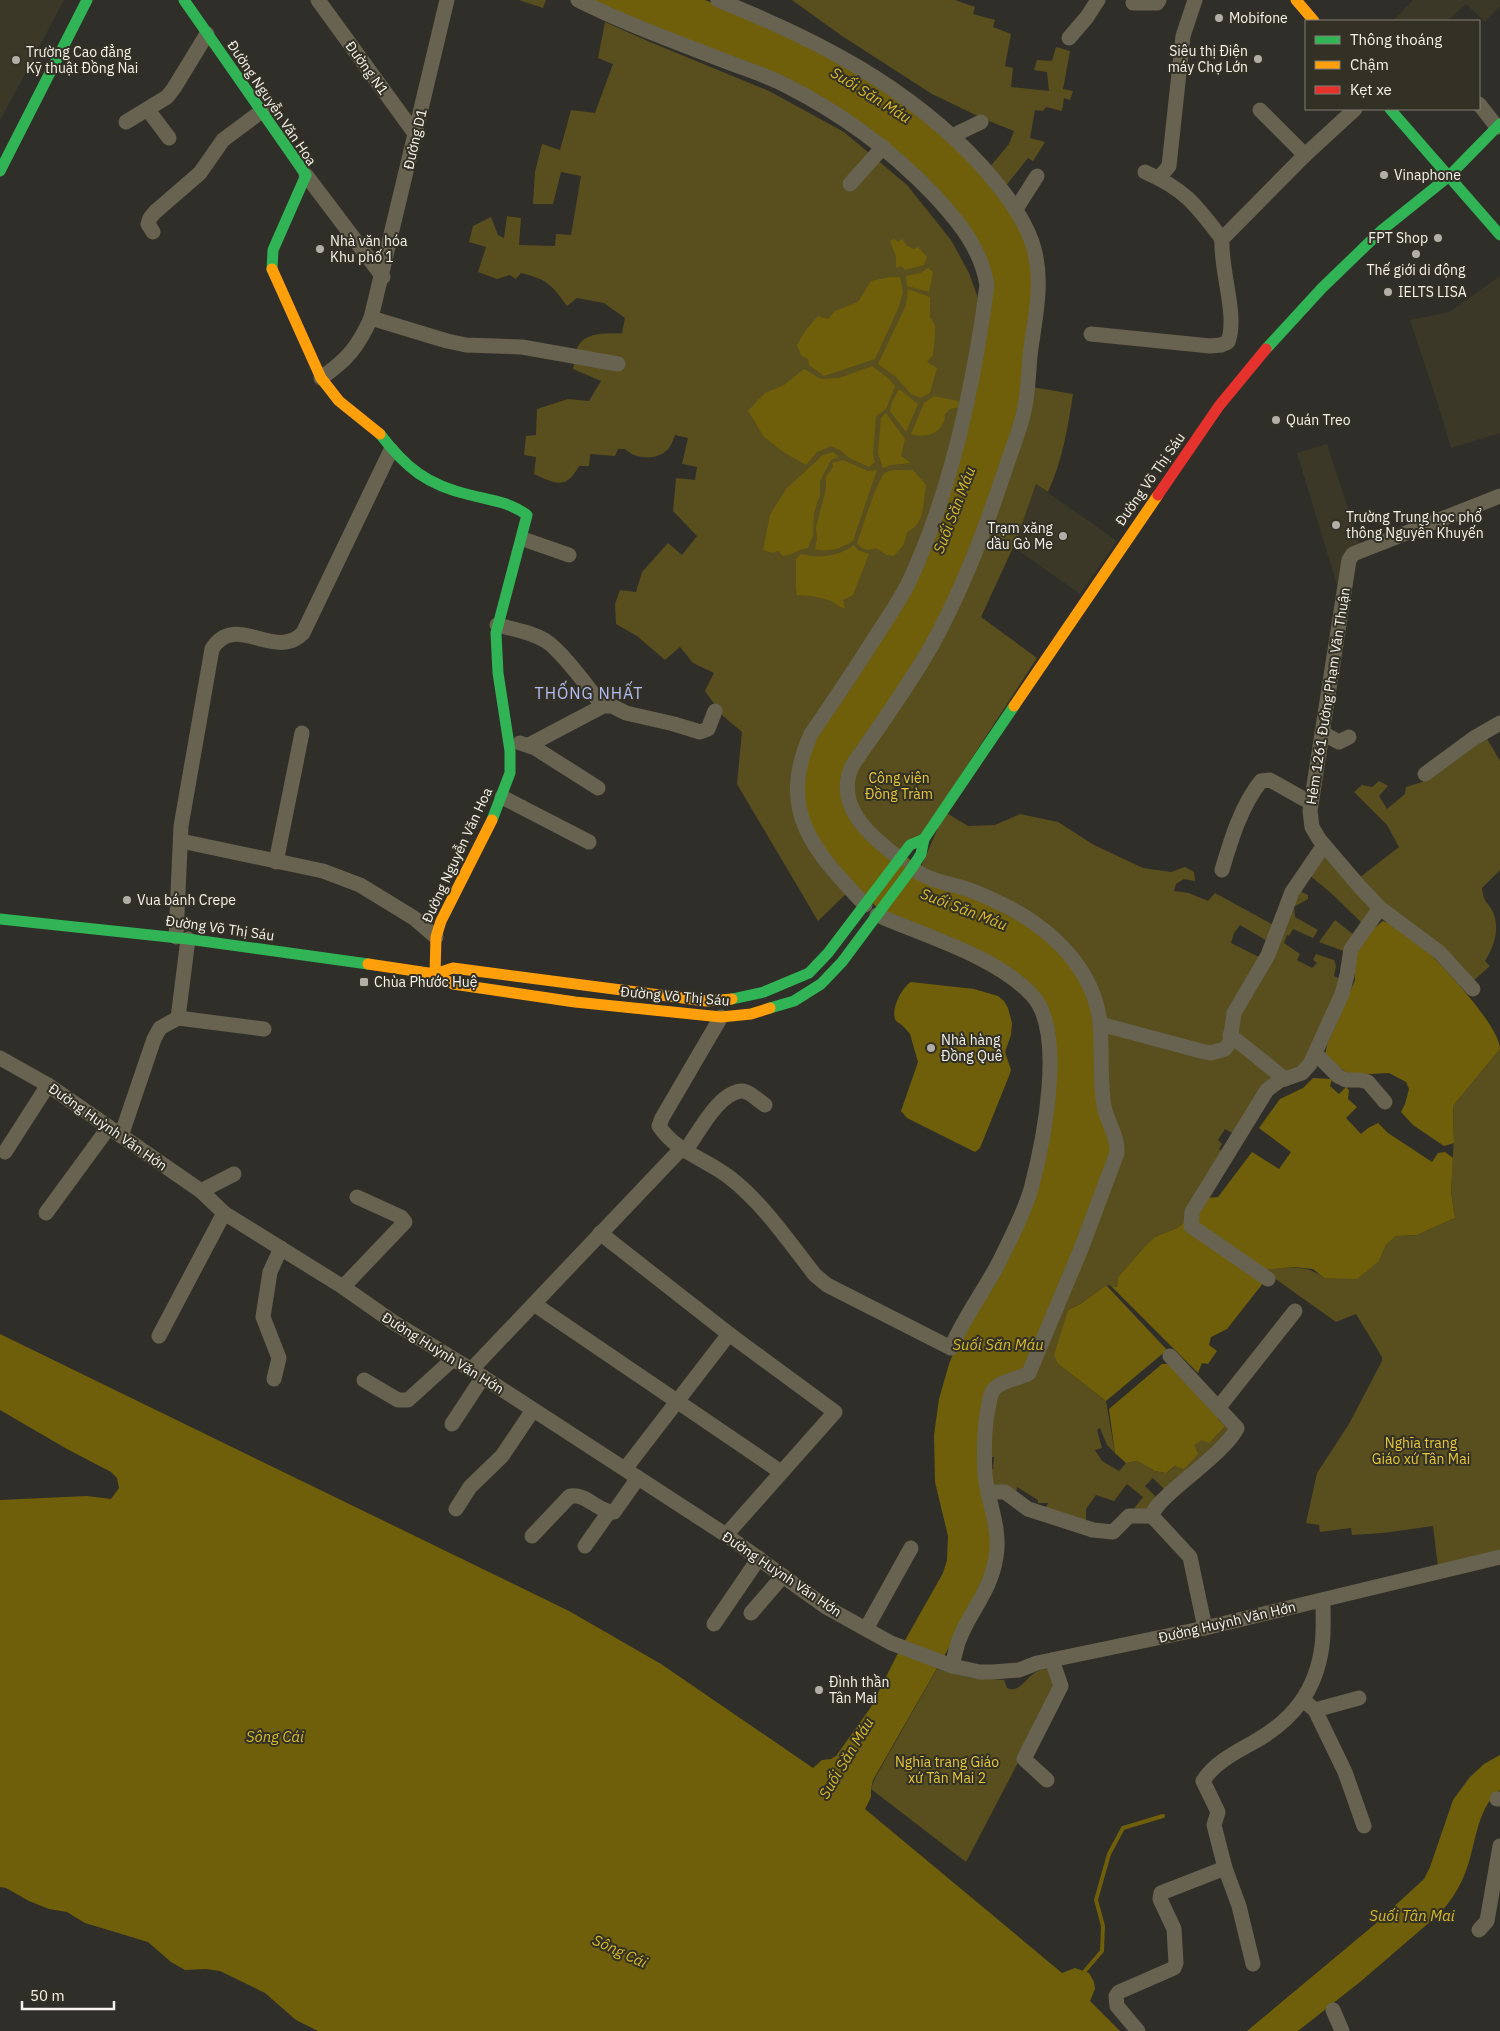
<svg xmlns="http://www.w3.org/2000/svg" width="1500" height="2031" viewBox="0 0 1500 2031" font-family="'IBM Plex Sans',sans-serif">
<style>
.built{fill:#3b3827}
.green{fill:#594e1e}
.water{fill:#6f5f0a}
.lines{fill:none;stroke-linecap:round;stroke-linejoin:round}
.stream{stroke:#6f5f0a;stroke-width:4}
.street{stroke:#676350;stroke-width:15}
.fast{stroke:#30b455;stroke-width:11}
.slow{stroke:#ff9f0a;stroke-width:11}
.jam{stroke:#e5322d;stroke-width:11}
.poi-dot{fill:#b1afa8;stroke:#333025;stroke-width:2}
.labels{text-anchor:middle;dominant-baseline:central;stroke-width:4;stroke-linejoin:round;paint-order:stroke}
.poi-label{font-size:14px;fill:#f6f4ed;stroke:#333025;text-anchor:start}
.street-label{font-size:14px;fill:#f6f4ed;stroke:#333025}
.park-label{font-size:14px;fill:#e8ca38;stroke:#333025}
.water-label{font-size:15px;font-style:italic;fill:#dbbd24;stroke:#333025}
.quarter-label{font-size:16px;letter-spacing:1px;fill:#b5bff7;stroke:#333025}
</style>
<rect width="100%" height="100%" fill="#302e28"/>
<g class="built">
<polygon points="0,0 64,0 0,121"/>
<polygon points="1413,0 1500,0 1500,6 1485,22 1466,4 1447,21 1393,21"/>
<polygon points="1500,276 1500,433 1451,448 1435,395 1410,320 1449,312"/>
<polygon points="1327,444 1361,547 1340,595 1297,453"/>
<polygon points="1036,484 1117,541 1080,594 1013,547"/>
</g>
<g class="green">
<polygon points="519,0 546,0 543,8"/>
<polygon points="792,0 955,0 975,7 973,14 995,20 993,27 1011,34 1005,66 1013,68 1011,87 1049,91 1047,72 1034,70 1037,60 1052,61 1056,47 1070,51 1063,89 1073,91 1070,100 1064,98 1062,111 1046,107 1043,111 1035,110 1030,138 1045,142 1033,161 1028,158 1005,187 989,168 1009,144 1014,131 984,119 932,94 842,36"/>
<path d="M605,22l45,20 119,49 75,41 63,53 44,55 18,33 9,25 -13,85 -15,62 -23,80 -27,60 -33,56 -21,253 -28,27 -81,-137 5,-52 -19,-16 -18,-25 9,-18 -21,-10 -13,-16 -15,13 -28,-24 -21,-12 -1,-20 5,-14 16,2 6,-20 26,-29 14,12 15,-19 -24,-25 3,-33 19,2 2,-13 -15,-3 6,-26 -13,-3c-2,5 -4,12 -8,15 -11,11 -32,9 -42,-1h-7l-3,7 -25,-2 -1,12h-10c-13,24 -23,18 -45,8l2,-17 -12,-2 2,-19 10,-1 1,-26 31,-10 21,2 12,-20 -28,-12c2,-7 2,-17 5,-23 9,-15 30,-12 44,-13l3,-15 -21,-15 -27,-5 -10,8c-16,-22 -19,-26 -46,-33l-5,6 -6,-4 -13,4 -19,-7 8,-25 -17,-5 4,-16 18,-9 7,18 6,3 3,-22 14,2 -2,27 36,1 1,-12 15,1 10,-59 -20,-4 -8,32h-20l2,-32 7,-28 18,6 11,-40 24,3 18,-49 -15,-6z"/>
<path d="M1032,387l41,7c-5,33 -11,68 -25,98l-12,-8 -20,57 -35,76 56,41 -114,175 -25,19 -40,-42 -7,-25z"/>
<path d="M1486,737l14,24v109l-18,18c2,16 5,12 11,24 7,17 1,35 -8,49l5,5 -18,16 -89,-78 -24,-26 40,-31 -12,-22 -33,-33 8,-7 10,2 7,-6 9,5 -9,10 8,13 18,-15 1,-7 16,-5z"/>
<polygon points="945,812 968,826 995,825 1020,814 1058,822 1094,845 1143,868 1171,872 1185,867 1194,872 1195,881 1184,879 1176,884 1174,891 1189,893 1208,901 1215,893 1275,926 1269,942 1240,925 1234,933 1231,943 1261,958 1226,1030 1276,1078 1234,1134 1225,1129 1218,1140 1222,1144 1219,1149 1223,1152 1186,1221 1177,1228 1155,1237 1146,1245 1118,1277 1117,1287 1106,1285 1082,1303 1068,1310 1063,1328 1058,1364 1106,1401 1115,1453 1107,1445 1100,1428 1097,1430 1102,1448 1095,1450 1102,1461 1119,1471 1126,1463 1137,1461 1155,1471 1166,1473 1176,1466 1193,1445 1225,1426 1219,1420 1223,1417 1229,1432 1184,1473 1164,1489 1153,1478 1145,1486 1156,1497 1147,1509 1132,1511 1143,1497 1127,1484 1114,1501 1096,1495 1086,1509 1086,1521 1045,1510 1048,1503 1038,1503 1038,1500 1017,1487 1016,1497 991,1489 989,1469 993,1469 994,1457 990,1457 994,1400 1109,1110 1103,1020 920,869"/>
<polygon points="1325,852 1375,908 1363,924 1332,894 1308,874"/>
<polygon points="1298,890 1308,895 1308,899 1294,907 1295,917 1318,930 1313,938 1293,929 1289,936 1287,935 1284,943 1300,954 1297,960 1312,968 1317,963 1313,960 1316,954 1334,960 1336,966 1334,976 1342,980 1306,1064 1286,1074 1235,1033 1236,1026"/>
<polygon points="1335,920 1354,935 1346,952 1319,942"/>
<path d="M1500,1049v503l-62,15 -5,-41 -50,7 -31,2 -1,-7 -31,4 -1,-7 -13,-2 11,-50 32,-49 33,-63v-4l-26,-43 -20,8 -73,-52c23,-2 42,-7 61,8l55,-17 7,-16 10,-9 21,-1 38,-17 -4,-26 3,-58 -1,-28z"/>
<path d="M937,1669l35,9 32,2 3,8c14,6 20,-13 31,-17 4,-2 9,-2 13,-2l7,17 -92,176 -95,-73 4,-11z"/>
</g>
<g class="water">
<polygon points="587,0 705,0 767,23 827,54 935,126 994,186 1028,244 1035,281 1020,408 973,549 929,640 848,763 862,831 972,896 1037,931 1071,963 1089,999 1113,1152 1026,1369 985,1397 994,1539 991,1561 955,1637 873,1780 871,1789 871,1797 865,1809 1062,1973 1075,1968 1089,1973 1094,1982 1095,1989 1090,2001 1120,2031 318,2031 296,2020 265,1993 220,1971 206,1969 185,1970 171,1962 148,1942 85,1923 67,1912 49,1909 29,1901 6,1888 0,1887 0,1500 87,1496 111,1499 119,1488 117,1478 111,1472 67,1449 0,1410 0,1334 569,1611 661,1664 813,1768 822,1760 831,1759 836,1756 871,1707 899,1651 943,1573 947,1560 948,1536 935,1482 934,1435 939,1399 949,1364 959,1340 1008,1256 1054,1090 1036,993 883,914 821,849 803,804 808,751 910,588 980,358 981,247 852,120"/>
<polygon points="894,239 898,242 902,239 907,246 914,249 918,247 927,257 924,265 905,270 901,266 896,268 896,256 890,241"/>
<polygon points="928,268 933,272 929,292 907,286 906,276 920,273"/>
<polygon points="890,277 900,277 903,292 898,309 875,359 824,376 809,365 808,359 801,355 797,345 805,331 818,316 828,319 835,311 858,302 871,281"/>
<polygon points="908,289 930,297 930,317 935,325 935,334 933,355 927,362 937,368 930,393 920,398 911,394 895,376 878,364 906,305"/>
<polygon points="872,366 888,378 895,386 886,409 876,416 873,454 875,462 869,467 849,458 840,450 831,446 817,452 806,465 785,453 764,437 748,411 765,393 784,385 804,369 821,379 839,378"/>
<polygon points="899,389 918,404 906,432 890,411 892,402"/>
<path d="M934,396l24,5 2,6 -10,2 -5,5c0,19 -19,25 -34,20l13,-31z"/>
<polygon points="886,413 905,439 901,456 911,463 891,465 883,468 878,453 881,418"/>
<path d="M833,452l6,5 -8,3 -11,21v14l-6,18 -1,22 -5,13c-10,1 -15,7 -25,8l-5,-5 -5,2 -10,-3 7,-35 16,-26 37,-34z"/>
<path d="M843,460l25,11 9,-1 -24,71c-12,7 -23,12 -38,8l2,-10 -1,-12 10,-38v-12l7,-10 -1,-4z"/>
<path d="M913,470l13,15c-3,18 -1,39 -19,47l-3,12 -10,12 -7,-1 -11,-7c-8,3 -13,2 -19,-4 4,-13 20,-64 28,-71 7,-5 20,-2 28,-3z"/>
<path d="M854,545l4,5 11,4 -16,41 -10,5 2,8c-6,0 -9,-5 -14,-7 -11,-4 -22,-6 -34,-6l-1,-8v-28l5,-5c18,5 39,2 53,-9z"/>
<path d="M1383,921c7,3 15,6 21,10 22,15 96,93 96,118l-47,57 1,37 -10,3 -31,-21 -12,-13 4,-8 4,-15 -3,-7 -17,-9 -37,2 -14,-8 -13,-12 2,-10 28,-65 -1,-19 5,-15 13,-16z"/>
<path d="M911,982l63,7 24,7 6,5 4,7 4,15 -1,12 -6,17 6,18 -2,6 -29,72 -5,4 -68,-34 -6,-7 17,-49 -8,-28 -7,-8 -7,-5c-6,-10 5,-33 15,-39z"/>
<polygon points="1313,1078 1332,1079 1330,1086 1339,1094 1346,1087 1349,1090 1348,1099 1357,1107 1346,1118 1361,1134 1368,1128 1378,1123 1388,1133 1432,1162 1438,1153 1445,1152 1453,1158 1451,1192 1455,1218 1417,1235 1396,1236 1386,1245 1379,1261 1357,1279 1324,1278 1313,1269 1294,1267 1263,1270 1195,1223 1205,1198 1218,1197 1252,1152 1279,1169 1291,1152 1259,1128 1280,1099 1303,1088"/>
<polygon points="1186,1221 1264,1282 1227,1329 1211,1337 1209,1345 1217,1351 1208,1364 1202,1363 1198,1373 1111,1286 1117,1287 1118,1277 1146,1245 1155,1237 1177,1228"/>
<polygon points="1106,1285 1167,1350 1106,1401 1058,1364 1054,1355 1068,1310 1082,1303"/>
<polygon points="1162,1364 1170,1364 1215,1412 1219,1420 1225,1426 1209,1443 1202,1440 1194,1445 1198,1454 1184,1469 1175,1466 1166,1473 1155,1471 1137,1461 1126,1463 1115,1453 1109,1409"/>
<path d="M1500,1755v35c-25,19 -24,59 -36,86 -6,14 -15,28 -26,39l-78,67 -62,49h-51l127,-106 50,-46 6,-12 23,-67 17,-23 14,-13z"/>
</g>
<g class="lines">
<polyline class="stream" points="1084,1972 1102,1951 1103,1926 1096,1900 1109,1854 1123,1828 1163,1816"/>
<g class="street">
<polyline points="318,0 416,135"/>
<path d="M578,0c48,24 98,42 147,61 20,8 41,14 60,24 56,28 106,65 149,110 24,26 47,53 53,90 -13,99 -36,208 -79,299 -10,19 -22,37 -34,55 -20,32 -41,63 -63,95 -35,77 3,117 54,171"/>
<path d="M718,0c98,39 190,86 263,165 20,23 40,47 51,77 12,35 4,70 -1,106 -3,21 -2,43 -7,63 -4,19 -12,38 -18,56 -20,61 -42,120 -73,176 -24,43 -53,82 -81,123 -18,41 18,69 48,93"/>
<polyline points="1133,3 1157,3 1159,0"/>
<polyline points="1069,38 1087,17 1098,0"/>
<polyline points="1479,104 1497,127"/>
<polyline points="148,110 169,138"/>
<polyline points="1260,110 1305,155"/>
<polyline points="126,122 167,97 174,88 207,34"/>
<polyline points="952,136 981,122"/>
<path d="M1145,172c41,18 51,33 77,67"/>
<polyline points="306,175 383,277"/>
<polyline points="1159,178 1169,166 1183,36 1195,0"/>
<polyline points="850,184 883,147"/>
<polyline points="1016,209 1037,176"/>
<polyline points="153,232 148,224 150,218 155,212 200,173 223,140 263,110"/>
<polyline points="371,318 447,341 466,345 522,347 618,364"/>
<path d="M1091,334l119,12 11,-1 7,-3c10,-27 -8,-72 -6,-103l83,-84 50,-46"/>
<path d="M321,378c26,-18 37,-31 50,-60l76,-318"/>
<polyline points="523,539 569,555"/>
<path d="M497,625c16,4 34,7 49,16 17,11 43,48 57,65"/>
<polyline points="1322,733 1339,742 1349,737"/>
<polyline points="520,743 535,748 598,788"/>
<polyline points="529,745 603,706 612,706 626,713 674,724 700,732 708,729 715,711"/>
<polyline points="1425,774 1474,738 1500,723"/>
<polyline points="502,797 589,842"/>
<polyline points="181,841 323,871 360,885 414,918 436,937"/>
<polyline points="276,862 302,733"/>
<path d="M912,868c15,12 35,15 52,20 16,5 31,13 46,20 44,24 84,62 90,115 2,25 0,51 3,76 1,20 15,34 14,54l-36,96 -52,124c-10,6 -26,7 -34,15 -6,6 -6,18 -8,26 -3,19 -3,40 -2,61 3,28 16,53 11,82 -5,34 -26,54 -37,83 -3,8 -5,18 -7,26"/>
<path d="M1222,870c9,-30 19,-64 39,-89l9,-1 41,23"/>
<path d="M176,937l5,-111 31,-177c23,-38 63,13 91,-16l88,-183"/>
<polyline points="1473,989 1439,952 1380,908 1360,887 1319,839 1312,827 1310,811 1349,560 1353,554 1358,552 1500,496"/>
<path d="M721,1017l-59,101 -3,8c17,26 47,33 70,51 34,26 60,65 86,98l12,10 124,63c14,-34 38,-63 53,-96 10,-20 21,-42 27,-63 12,-45 36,-159 0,-195 -36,-38 -106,-58 -154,-79"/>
<polyline points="178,1018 264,1029"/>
<polyline points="1100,1024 1201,1051 1211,1053 1225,1049 1230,1042 1234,1013 1268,955 1292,892 1324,845"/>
<polyline points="1230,1035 1285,1079"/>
<polyline points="1316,1054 1338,1076 1346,1080 1360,1080 1368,1082 1385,1102"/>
<polyline points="0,1058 48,1085 201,1191 224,1213 343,1287 393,1322 483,1377 726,1535 826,1607 891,1643 952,1666 980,1672 993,1672 1019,1670 1037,1663 1205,1628 1500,1557"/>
<polyline points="121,1136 154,1039 160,1028 178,1018 188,939"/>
<path d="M685,1151c13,-17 33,-58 56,-60 7,-1 18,10 24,14"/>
<polyline points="5,1152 48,1085"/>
<polyline points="201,1191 234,1174"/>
<polyline points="46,1213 109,1127"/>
<polyline points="600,1233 729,1334 835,1412 726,1535"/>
<polyline points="1268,1279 1191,1226 1192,1212 1267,1090 1279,1081 1302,1073 1310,1064 1342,994 1347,975 1351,949 1380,908"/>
<polyline points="343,1287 405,1222 401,1217 357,1197"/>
<polyline points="534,1304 781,1472"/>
<polyline points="159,1336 224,1213"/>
<path d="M1170,1356l67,72c-8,19 -54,52 -71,69 -6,6 -12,11 -14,19l38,41 15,71"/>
<polyline points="471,1370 681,1149"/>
<polyline points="274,1379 279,1358 263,1317 270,1272 281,1248"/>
<polyline points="364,1380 398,1400 408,1400 452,1360"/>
<polyline points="1219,1407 1295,1311"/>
<polyline points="452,1424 483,1377"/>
<polyline points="625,1469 729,1334"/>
<polyline points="989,1492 1005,1492 1028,1509 1093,1530 1113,1532 1129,1516 1152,1516"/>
<polyline points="456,1509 470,1487 502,1456 533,1410"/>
<path d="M532,1536l38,-40c16,-3 28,16 44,16l24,-34"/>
<polyline points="585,1546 609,1512"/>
<polyline points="751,1613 782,1577"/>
<polyline points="714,1624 759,1558"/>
<polyline points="866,1629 911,1548"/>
<polyline points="1303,1700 1315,1710 1345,1772 1364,1826"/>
<polyline points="1315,1710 1359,1698"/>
<polyline points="1047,1780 1024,1759 1061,1686 1052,1660"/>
<polyline points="1497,1799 1500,1799"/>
<polyline points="1479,1930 1487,1921 1500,1846"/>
<path d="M1253,1964l-14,-58 -14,-38 -11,-43 4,-13 -15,-31c11,-18 33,-29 51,-39 39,-22 62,-51 68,-96 2,-15 1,-31 1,-46"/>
<polyline points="1333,2010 1342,2031"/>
<polyline points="1138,2031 1117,2006 1116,1996 1119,1992 1174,1968 1176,1963 1174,1929 1160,1899 1161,1893 1225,1868"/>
</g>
<g class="fast">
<polyline points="184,0 306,175 273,250 272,269"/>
<polyline points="1390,109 1500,235"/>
<polyline points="0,171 87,0"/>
<polyline points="1266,349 1322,288 1382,230 1448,177 1500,124"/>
<path d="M380,434c26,34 47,51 90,61 20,5 40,7 57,20l-31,118 2,40 12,78v22l-18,47"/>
<polyline points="0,919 188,939 368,964"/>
<polyline points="732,999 764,992 809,973 828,953 910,845 924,839"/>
<polyline points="770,1008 794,1001 821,984 842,962 912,868 921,854 924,839 1014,706"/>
</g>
<g class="slow">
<polyline points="1296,0 1314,21"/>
<polyline points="272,269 321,378 339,401 380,434"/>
<polyline points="1014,706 1158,495"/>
<polyline points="368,964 435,974 453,984 575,1002 721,1017 751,1014 770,1008"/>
<polyline points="435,974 436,937 441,921 492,820"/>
<polyline points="435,974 453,968 706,1001 732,999"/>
</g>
<polyline class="jam" points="1158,495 1219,406 1266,349"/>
</g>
<g class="poi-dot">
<circle cx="1219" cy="18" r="5"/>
<circle cx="1258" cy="59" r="5"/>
<circle cx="16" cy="60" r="5"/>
<circle cx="1384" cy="175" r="5"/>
<circle cx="1438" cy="238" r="5"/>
<circle cx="320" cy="249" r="5"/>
<circle cx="1416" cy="254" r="5"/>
<circle cx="1388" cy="292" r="5"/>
<circle cx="1276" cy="420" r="5"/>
<circle cx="1336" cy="525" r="5"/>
<circle cx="1063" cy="536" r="5"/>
<circle cx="127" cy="900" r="5"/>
<rect x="359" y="977" width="10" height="10" rx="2.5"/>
<circle cx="931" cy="1048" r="5"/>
<circle cx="819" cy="1690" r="5"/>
</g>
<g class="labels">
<g class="poi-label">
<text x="1229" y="18">Mobifone</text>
<text x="1248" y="51" text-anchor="end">Siêu thị Điện<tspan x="1248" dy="16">máy Chợ Lớn</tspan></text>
<text x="26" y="52">Trường Cao đẳng<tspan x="26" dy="16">Kỹ thuật Đồng Nai</tspan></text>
<text x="1394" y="175">Vinaphone</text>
<text x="1428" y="238" text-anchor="end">FPT Shop</text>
<text x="330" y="241">Nhà văn hóa<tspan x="330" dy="16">Khu phố 1</tspan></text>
<text x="1416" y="270" text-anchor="middle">Thế giới di động</text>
<text x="1398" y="292">IELTS LISA</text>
<text x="1286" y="420">Quán Treo</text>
<text x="1346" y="517">Trường Trung học phổ<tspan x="1346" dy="16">thông Nguyễn Khuyến</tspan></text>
<text x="1053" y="528" text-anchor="end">Trạm xăng<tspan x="1053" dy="16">dầu Gò Me</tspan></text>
<text x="137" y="900">Vua bánh Crepe</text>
<text x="374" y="982">Chùa Phước Huệ</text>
<text x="941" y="1040">Nhà hàng<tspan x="941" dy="16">Đồng Quê</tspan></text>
<text x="829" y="1682">Đình thần<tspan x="829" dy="16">Tân Mai</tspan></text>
</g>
<g class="street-label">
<text transform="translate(367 68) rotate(54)">Đường N1</text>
<text transform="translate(272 103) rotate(56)">Đường Nguyễn Văn Hoa</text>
<text transform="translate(415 139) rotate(-77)">Đường D1</text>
<text transform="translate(1150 479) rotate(-55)">Đường Võ Thị Sáu</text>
<text transform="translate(1328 696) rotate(-81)">Hẻm 1261 Đường Phạm Văn Thuận</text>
<text transform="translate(457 855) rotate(-65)">Đường Nguyễn Văn Hoa</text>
<text transform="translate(220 928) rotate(8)">Đường Võ Thị Sáu</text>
<text transform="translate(675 996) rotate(5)">Đường Võ Thị Sáu</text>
<text transform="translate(108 1127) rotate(35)">Đường Huỳnh Văn Hớn</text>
<text transform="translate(443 1353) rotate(32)">Đường Huỳnh Văn Hớn</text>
<text transform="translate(782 1574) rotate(34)">Đường Huỳnh Văn Hớn</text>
<text transform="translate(1227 1622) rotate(-13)">Đường Huỳnh Văn Hớn</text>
</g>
<g class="park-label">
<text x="899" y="778">Công viên<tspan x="899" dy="16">Đồng Tràm</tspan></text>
<text x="1421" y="1443">Nghĩa trang<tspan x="1421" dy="16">Giáo xứ Tân Mai</tspan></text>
<text x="947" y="1762">Nghĩa trang Giáo<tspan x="947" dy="16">xứ Tân Mai 2</tspan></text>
</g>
<g class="water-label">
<text transform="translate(871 95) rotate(32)">Suối Săn Máu</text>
<text transform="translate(954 510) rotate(-69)">Suối Săn Máu</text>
<text transform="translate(964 909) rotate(21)">Suối Săn Máu</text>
<text x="998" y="1344">Suối Săn Máu</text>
<text x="275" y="1736">Sông Cái</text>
<text transform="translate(846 1758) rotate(-59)">Suối Săn Máu</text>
<text x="1412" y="1915">Suối Tân Mai</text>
<text transform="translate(620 1951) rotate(25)">Sông Cái</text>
</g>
<g class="quarter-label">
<text x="589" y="693">THỐNG NHẤT</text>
</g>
</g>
<rect x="1305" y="20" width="175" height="90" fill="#333025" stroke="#817e75"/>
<rect x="1315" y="36" width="25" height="8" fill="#30b455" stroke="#817e75"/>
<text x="1350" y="45" font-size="15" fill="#f6f4ed">Thông thoáng</text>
<rect x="1315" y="61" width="25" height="8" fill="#ff9f0a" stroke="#817e75"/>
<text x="1350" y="70" font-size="15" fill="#f6f4ed">Chậm</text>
<rect x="1315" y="86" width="25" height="8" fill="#e5322d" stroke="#817e75"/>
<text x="1350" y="95" font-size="15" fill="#f6f4ed">Kẹt xe</text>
<path d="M22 2001v8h92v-8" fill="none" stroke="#f6f4ed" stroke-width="2.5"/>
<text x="30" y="2001" font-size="15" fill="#f6f4ed" stroke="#333025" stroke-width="4" paint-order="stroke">50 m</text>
</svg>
